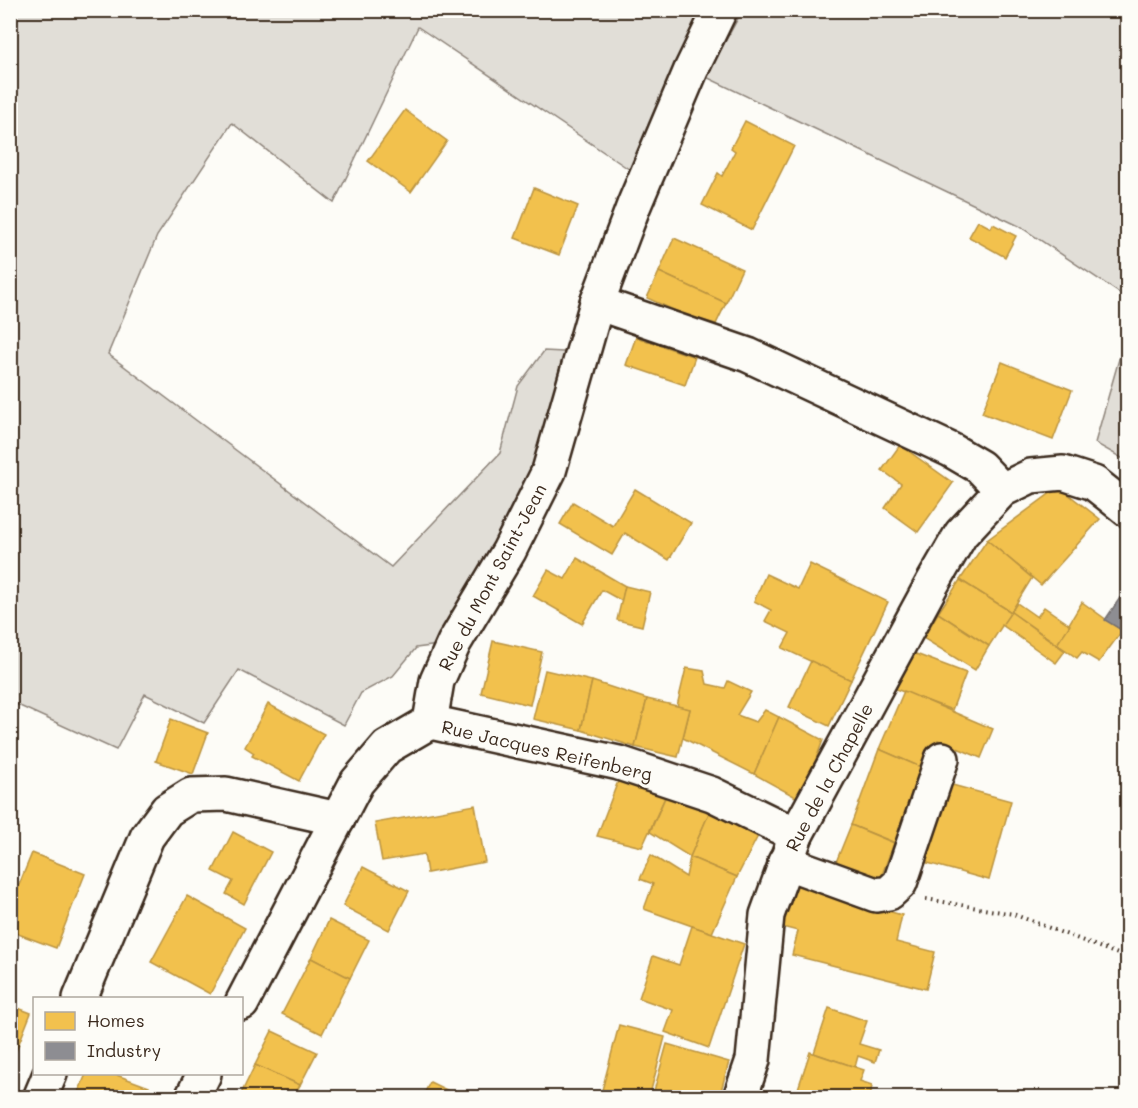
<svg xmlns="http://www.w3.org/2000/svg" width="1138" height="1108" viewBox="0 0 1138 1108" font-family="Mali,sans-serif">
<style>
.green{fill:#e1ded7;stroke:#8e847a;stroke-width:1.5}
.homes{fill:#f2c14e;stroke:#bb9440;stroke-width:1.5}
.industry{fill:#8d8d92;stroke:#746f6f;stroke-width:1.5}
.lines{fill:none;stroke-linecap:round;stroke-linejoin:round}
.minor-casing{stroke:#3b2a1e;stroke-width:38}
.path{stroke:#3b2a1e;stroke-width:4;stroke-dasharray:1.5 4.5;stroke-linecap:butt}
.minor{stroke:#fdfcf7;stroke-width:33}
.labels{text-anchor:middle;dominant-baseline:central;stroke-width:6;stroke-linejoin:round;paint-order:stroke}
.street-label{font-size:18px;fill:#3b2a1e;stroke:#fdfcf7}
</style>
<rect width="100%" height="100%" fill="#fdfcf7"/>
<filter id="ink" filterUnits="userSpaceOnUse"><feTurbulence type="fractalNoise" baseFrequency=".0167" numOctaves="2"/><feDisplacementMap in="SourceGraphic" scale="12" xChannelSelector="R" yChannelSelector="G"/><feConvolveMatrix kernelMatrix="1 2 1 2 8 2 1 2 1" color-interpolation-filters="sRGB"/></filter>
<g filter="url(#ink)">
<g class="green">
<polygon points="10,11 730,11 645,180 418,27 334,203 232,123 157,236 108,354 391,567 500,453 518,386 544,351 583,353 509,551 454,643 416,648 393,676 361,693 344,725 239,670 204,723 145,694 116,750 11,702"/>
<polygon points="742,11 1127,11 1127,298 1019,226 706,77"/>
<polygon points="1127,331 1127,461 1095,443"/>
</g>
<g class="homes">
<polygon points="405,110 447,141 411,192 368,161"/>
<polygon points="745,121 794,146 752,230 702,205 718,173 722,176 735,151 731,148"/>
<polygon points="534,188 578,206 559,255 515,238"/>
<polygon points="978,221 991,228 993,224 1016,236 1005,257 969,237"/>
<polygon points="674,238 742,269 726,303 659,272"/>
<polygon points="659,272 726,303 716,324 687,316 647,298"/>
<polygon points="636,337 695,357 685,385 626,365"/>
<polygon points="1002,362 1072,390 1053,440 982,413"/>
<polygon points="900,445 953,483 918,532 885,508 901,484 882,470"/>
<polygon points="1059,487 1100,519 1041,585 987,540"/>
<polygon points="635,489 691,523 669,560 625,533 612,555 560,524 573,502 613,526"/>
<polygon points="987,540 1032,578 1011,612 960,580"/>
<polygon points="577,558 625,586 622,601 602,590 582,624 533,596 548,570 565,579"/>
<polygon points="810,564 888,602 851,680 782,648 790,633 765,621 771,610 754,601 766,574 798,589"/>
<polygon points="960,580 1011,612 989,646 938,613"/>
<polygon points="625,586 650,592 642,626 617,620"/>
<polygon points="1082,602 1122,631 1099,662 1082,652 1077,658 1057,644"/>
<polygon points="1017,603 1037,617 1044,607 1070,625 1057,644 1011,612"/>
<polygon points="1011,612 1065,651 1056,663 1002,625"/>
<polygon points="938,613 989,646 975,670 923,638"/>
<polygon points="493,641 542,652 530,705 481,693"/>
<polygon points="908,651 966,673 952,710 893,688"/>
<polygon points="811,661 851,680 829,726 789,707"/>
<polygon points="686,668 704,671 707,684 725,688 728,681 751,692 737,715 756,722 765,710 779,717 754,774 683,738 690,709 677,706"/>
<polygon points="545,670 592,681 581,730 533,719"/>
<polygon points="592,681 647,699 635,747 581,730"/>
<polygon points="904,691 993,729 981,758 938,740 925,769 879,749"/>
<polygon points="647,699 690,709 678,757 635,747"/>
<polygon points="268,704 324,734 299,781 252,756 254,753 245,747"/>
<polygon points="779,717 823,740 801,800 754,774"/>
<polygon points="171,719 208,733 193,774 156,761"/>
<polygon points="879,749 925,769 903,846 851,825"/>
<polygon points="620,776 667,793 642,847 597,836"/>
<polygon points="945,783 1011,801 989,880 924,862"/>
<polygon points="667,793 710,811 690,857 650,832"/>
<polygon points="475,805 485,862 427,873 424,854 382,861 375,823"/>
<polygon points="710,811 760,832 737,877 690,857"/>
<polygon points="851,825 894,843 878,885 834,867"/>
<polygon points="233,832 271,852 244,904 226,894 233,881 213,871"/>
<polygon points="32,853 85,874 56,948 10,931 10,907"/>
<polygon points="651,855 686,877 690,857 737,877 712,933 644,909 653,884 640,879"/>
<polygon points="363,867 409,891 389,930 343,906"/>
<polygon points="794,881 870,906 902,915 896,942 935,952 926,989 792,955 798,931 782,927"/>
<polygon points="187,896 245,928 210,994 151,962"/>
<polygon points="329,920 369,940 350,978 311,958"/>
<polygon points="692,926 744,944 709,1048 665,1032 673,1010 639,998 653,956 679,965"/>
<polygon points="311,958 350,978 322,1034 282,1014"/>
<polygon points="10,1005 31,1013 16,1051 10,1048"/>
<polygon points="829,1008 867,1021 859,1044 879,1050 875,1062 858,1056 855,1067 814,1053"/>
<polygon points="619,1025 665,1037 649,1098 613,1098 601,1094"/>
<polygon points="272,1031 317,1052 300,1085 255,1065"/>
<polygon points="667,1044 729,1062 719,1098 652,1098"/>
<polygon points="810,1052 864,1070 860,1081 872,1085 870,1098 795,1098"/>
<polygon points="255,1065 300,1085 293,1098 239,1098"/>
<polygon points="86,1074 114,1074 149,1087 144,1098 76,1098"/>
<polygon points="430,1082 453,1093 451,1098 431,1098 424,1094"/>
</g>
<polygon class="industry" points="1128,586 1128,634 1105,620"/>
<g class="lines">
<defs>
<g id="minor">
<polyline points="597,303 748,355 951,450 980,467 1002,490"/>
<polyline points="430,722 437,681 454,643 509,551 549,471 597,303 634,205 691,70 720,10"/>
<polyline points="430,722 619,763 712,794 796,835"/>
<polyline points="785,862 876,895 889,893 900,883 942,759"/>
<polyline points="80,998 147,837 167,810 191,795 226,794 338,819"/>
<polyline points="242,1003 357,782 387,747 430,722"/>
<polyline points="40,1098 50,1074"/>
<polyline points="192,1098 204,1074"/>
<polyline points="740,1098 753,1060 767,915 796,835 932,584 961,534 1002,490 1031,476 1063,473 1094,483 1128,510"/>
</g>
</defs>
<use href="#minor" class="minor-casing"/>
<g class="path">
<polyline points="926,899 1013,914 1128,958"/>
<polyline points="1124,1098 1128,1090"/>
</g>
<use href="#minor" class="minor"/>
</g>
</g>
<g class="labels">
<g class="street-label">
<text transform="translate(492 577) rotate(-62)">Rue du Mont Saint-Jean</text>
<text transform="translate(547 750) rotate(13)">Rue Jacques Reifenberg</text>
<text transform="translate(829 777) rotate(-62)">Rue de la Chapelle</text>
</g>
</g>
<rect width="1138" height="1108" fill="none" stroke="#fdfcf7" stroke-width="36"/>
<rect x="18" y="18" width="1102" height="1072" fill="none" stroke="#3b2a1e" stroke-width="2" filter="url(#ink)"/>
<rect x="33" y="997" width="210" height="78" fill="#fdfcf7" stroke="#afa8a0" stroke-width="1.5"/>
<rect x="45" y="1012" width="30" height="18" fill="#f2c14e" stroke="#afa8a0" stroke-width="1.5"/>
<text x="87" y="1027" font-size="18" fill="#3b2a1e">Homes</text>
<rect x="45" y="1042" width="30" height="18" fill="#8d8d92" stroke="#afa8a0" stroke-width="1.5"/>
<text x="87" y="1057" font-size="18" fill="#3b2a1e">Industry</text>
</svg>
